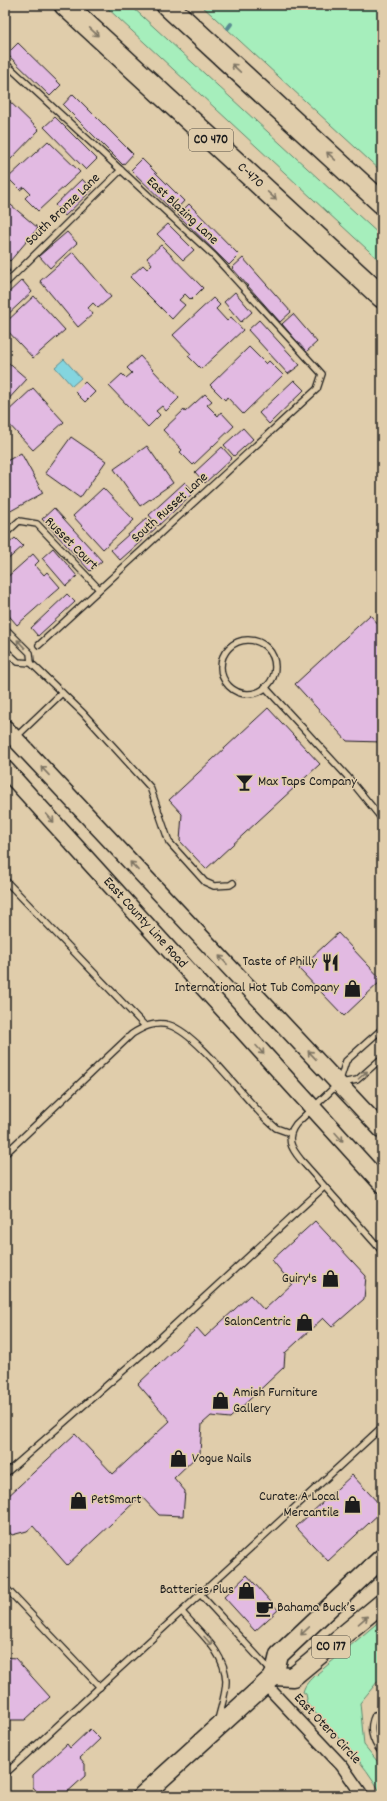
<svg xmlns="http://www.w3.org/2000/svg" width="387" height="1801" viewBox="0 0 387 1801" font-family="Dekko,sans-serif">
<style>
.green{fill:#a6eebc;stroke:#61856c}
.water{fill:#84d5df;stroke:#5a8b91}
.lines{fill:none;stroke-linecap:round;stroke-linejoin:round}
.stream{stroke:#5a8b91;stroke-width:4}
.building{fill:#e2bae2;stroke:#1c1c1c}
.service-casing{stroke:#1c1c1c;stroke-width:8}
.minor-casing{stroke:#1c1c1c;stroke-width:14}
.secondary-casing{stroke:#1c1c1c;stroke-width:19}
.primary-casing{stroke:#1c1c1c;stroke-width:21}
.motorway-casing{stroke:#1c1c1c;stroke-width:24}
.service{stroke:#e0cdab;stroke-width:5.5}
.minor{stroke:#e0cdab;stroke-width:11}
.secondary{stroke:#e0cdab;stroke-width:16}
.primary{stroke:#e0cdab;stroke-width:18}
.motorway{stroke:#e0cdab;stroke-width:21}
.oneway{stroke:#7e7464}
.labels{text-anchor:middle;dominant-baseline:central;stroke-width:3;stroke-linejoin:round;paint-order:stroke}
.shield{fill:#e0cdab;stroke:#575147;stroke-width:1}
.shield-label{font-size:13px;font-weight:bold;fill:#1c1c1c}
.street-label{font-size:14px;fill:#1c1c1c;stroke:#e0cdab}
.poi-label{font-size:14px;fill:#1c1c1c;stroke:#e0cdab;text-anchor:end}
</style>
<rect width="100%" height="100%" fill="#e0cdab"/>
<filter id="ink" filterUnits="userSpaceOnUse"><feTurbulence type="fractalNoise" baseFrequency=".025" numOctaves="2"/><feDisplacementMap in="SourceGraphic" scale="8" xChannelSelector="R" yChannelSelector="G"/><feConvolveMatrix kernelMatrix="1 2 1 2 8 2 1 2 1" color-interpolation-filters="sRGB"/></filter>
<g filter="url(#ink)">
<g class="green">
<polygon points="104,5 130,5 382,237 382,263"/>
<polygon points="201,5 382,5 382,172"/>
<path d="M382,1619v57l-22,27 4,42 18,22v28c-18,-34 -48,-62 -75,-91l-1,-3 1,-2 -1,-5 -3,-2c2,-8 7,-12 12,-17l2,1 1,-1 -1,-1z"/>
</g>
<polygon class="water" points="64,359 81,378 72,386 55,367"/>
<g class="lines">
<polyline class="stream" points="228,28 231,24"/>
</g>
<g class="building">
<polygon points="18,43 61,85 50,96 7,54"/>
<polygon points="73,94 133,154 123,165 63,105"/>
<polygon points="5,97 39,130 9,161 5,157"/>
<polygon points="55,117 97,159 86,170 44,127"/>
<polygon points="48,141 80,172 38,211 25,198 30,193 24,187 20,190 8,178"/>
<polygon points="142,159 184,201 174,212 131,170"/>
<polygon points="82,179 92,190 65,216 55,205"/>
<polygon points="5,200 38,228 10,261 5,258"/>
<polygon points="189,204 239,255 229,265 178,215"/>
<polygon points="168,224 194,250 183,260 157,234"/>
<polygon points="67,232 77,243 50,268 39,256"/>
<polygon points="161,245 203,288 191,300 185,294 179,300 185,305 172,319 130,277 143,265 147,269 152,264 147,258"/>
<polygon points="73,252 111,297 98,308 93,303 88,308 93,314 78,327 40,281"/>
<polygon points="243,258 291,312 280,322 232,268"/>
<polygon points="5,265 10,271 5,275"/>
<polygon points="22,280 32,292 5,317 5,296"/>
<polygon points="235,292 252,312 241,322 224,302"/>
<polygon points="34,296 65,330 33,358 5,328 5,323"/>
<polygon points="213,298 220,305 216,309 227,321 231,317 243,330 201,369 188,356 191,354 173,335"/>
<polygon points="293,314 317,342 306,352 282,324"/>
<polygon points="259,320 300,365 288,374 248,330"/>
<polygon points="249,347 266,364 269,361 283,375 243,414 227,397 225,400 210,385"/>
<polygon points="140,356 179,398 166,411 162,406 156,411 160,415 148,427 109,386 122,374 126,378 132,373 127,368"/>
<polygon points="5,360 27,379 5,403"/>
<polygon points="294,380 304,390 269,424 259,413"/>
<polygon points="85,382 95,392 85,402 75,392"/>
<polygon points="33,388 64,422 33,450 5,420 5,414"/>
<polygon points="205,394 212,401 207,405 218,416 221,412 234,426 193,465 180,452 182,450 163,430 184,410 185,412"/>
<polygon points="243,428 253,439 234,456 224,445"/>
<polygon points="71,437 106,461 80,498 45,473"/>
<polygon points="147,446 173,483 140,506 114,469"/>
<polygon points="222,447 232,458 205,483 195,472"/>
<polygon points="21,453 43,493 7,513 5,510 5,462"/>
<polygon points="185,482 194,492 158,526 149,515"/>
<polygon points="103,488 134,520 103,549 73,516"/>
<polygon points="54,508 102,561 90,571 42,519"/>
<polygon points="147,518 156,528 120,560 111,550"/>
<polygon points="15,538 23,546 5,562 5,547"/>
<polygon points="53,548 77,576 66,586 42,558"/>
<polygon points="33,554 39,561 35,565 44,575 47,572 60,587 17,625 5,611 5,579"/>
<polygon points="67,594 75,602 38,636 31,628"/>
<polygon points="370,615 382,628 382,742 347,741 295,684"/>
<polygon points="268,708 320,764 206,869 180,841 182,814 169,800"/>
<polygon points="338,933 382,980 344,1016 299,969"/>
<polygon points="315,1221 366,1276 364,1299 332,1327 323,1318 285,1353 284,1367 230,1418 211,1416 202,1424 200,1453 174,1478 185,1491 183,1516 159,1515 141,1496 67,1565 33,1526 27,1531 12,1535 5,1527 5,1499 75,1434 113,1474 170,1421 138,1384 197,1328 205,1337 250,1295 264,1310 292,1284 272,1260"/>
<polygon points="352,1475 382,1507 382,1511 328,1561 296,1527"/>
<polygon points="247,1575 278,1610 255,1631 224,1597"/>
<polygon points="5,1657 15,1658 50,1697 25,1720 5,1720"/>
<polygon points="90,1729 100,1739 80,1758 85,1764 85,1776 63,1796 41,1796 33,1787 33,1775 67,1744 70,1748"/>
<polygon points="273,1792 293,1796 272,1796"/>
</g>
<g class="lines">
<defs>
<g id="service">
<polyline points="5,63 214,256 322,374 317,389 39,645"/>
<polyline points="5,284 121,170"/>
<polyline points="5,534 19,521 37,524 99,589"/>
<polyline points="5,628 30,653 31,663"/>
<circle cx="248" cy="667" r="27"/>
<polyline points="5,650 18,662 31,663 55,686 83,713 150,787 169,842 205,882 214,886 230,885 233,883"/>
<polyline points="265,687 347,776 382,819"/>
<polyline points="16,737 62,693"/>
<polyline points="5,880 145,1026"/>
<path d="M382,1029l-36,32 -7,22 -43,41c-11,14 -5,24 5,36l81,91"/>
<polyline points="341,1083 357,1080 382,1058"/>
<path d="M5,1154l127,-120c11,-7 23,-13 37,-9 29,9 74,72 98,95l9,8 14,5"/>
<polyline points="5,1474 146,1351 324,1187"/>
<polyline points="5,1587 100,1687"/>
<polyline points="201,1595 272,1672"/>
<path d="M182,1612c17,20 43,40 44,69 0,13 -5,26 -8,39"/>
<path d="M375,1715c-7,14 -2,27 7,38"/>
<polyline points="5,1774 382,1427"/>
</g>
<polyline id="minor" points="265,1684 342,1766 363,1796"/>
<g id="secondary">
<polyline points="5,728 382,1130"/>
<path id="s1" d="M5,769l377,415"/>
</g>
<g id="primary">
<polyline points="274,1676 293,1677 382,1603"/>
<polyline points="142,1796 274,1676 279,1655 382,1558"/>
</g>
<g id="motorway">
<path id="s2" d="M65,5l317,292"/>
<polyline points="167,5 382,203"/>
</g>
</defs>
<use href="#service" class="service-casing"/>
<use href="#minor" class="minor-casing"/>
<use href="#secondary" class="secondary-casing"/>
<use href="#primary" class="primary-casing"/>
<use href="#motorway" class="motorway-casing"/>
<use href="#service" class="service"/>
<use href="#minor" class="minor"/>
<use href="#secondary" class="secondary"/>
<use href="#primary" class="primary"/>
<use href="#motorway" class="motorway"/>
</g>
<defs><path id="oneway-shaft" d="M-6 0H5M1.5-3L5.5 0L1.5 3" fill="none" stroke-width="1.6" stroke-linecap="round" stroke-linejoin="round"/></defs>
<g class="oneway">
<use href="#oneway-shaft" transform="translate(94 32) rotate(43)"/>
<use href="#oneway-shaft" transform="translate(236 68) rotate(-137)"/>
<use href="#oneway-shaft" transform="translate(331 156) rotate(-137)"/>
<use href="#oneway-shaft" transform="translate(272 196) rotate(43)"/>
<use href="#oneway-shaft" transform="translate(21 644) rotate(-133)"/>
<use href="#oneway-shaft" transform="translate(45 771) rotate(-133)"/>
<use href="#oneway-shaft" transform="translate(50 818) rotate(48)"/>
<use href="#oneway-shaft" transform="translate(134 866) rotate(-133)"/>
<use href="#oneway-shaft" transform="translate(223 960) rotate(-133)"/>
<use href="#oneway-shaft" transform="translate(260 1050) rotate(48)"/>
<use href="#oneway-shaft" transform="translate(312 1055) rotate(-133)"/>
<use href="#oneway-shaft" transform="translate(363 1075) rotate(-41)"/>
<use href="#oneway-shaft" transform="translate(339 1137) rotate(48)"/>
<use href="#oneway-shaft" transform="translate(363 1620) rotate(-41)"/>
<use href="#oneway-shaft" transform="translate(305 1631) rotate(137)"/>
<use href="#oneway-shaft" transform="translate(208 1641) rotate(49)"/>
</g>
</g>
<defs>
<symbol id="bar-bare" viewBox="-9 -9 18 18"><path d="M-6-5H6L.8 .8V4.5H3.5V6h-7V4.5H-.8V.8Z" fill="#1c1c1c" stroke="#e0cdab" stroke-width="2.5" paint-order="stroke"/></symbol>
<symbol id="restaurant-bare" viewBox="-9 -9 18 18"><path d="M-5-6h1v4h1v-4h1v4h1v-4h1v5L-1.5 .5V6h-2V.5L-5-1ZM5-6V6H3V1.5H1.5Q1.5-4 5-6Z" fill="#1c1c1c" stroke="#e0cdab" stroke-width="2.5" paint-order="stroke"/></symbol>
<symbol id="shop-bare" viewBox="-9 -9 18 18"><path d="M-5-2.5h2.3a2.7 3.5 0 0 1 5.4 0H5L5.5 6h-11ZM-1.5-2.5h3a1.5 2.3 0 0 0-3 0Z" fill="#1c1c1c" stroke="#e0cdab" stroke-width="2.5" paint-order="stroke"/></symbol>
<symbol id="cafe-bare" viewBox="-9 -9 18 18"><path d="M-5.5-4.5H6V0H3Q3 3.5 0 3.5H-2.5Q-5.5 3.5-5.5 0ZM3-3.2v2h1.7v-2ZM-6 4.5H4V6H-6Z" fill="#1c1c1c" stroke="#e0cdab" stroke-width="2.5" paint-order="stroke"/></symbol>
</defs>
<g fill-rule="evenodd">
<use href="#bar-bare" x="232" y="770" width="25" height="25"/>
<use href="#restaurant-bare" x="318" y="950" width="25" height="25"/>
<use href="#shop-bare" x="340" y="976" width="25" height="25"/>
<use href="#shop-bare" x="318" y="1266" width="25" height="25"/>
<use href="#shop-bare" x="292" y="1310" width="25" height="25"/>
<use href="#shop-bare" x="208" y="1388" width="25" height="25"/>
<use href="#shop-bare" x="166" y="1446" width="25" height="25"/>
<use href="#shop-bare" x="66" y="1488" width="25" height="25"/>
<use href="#shop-bare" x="340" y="1492" width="25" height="25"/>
<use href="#shop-bare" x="234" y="1578" width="25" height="25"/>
<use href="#cafe-bare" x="252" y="1596" width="25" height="25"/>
</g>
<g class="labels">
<g class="shield">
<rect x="189" y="129" width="44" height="22" rx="3"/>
<rect x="312" y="1636" width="38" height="22" rx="3"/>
</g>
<g class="shield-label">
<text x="211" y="140">CO 470</text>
<text x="331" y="1647">CO 177</text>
</g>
<g class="street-label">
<text stroke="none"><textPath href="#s2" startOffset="252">C-470</textPath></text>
<text transform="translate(63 210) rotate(-44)">South Bronze Lane</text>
<text transform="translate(182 211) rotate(43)">East Blazing Lane</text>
<text transform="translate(170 508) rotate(-42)">South Russet Lane</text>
<text transform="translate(71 544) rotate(45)">Russet Court</text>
<text stroke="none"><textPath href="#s1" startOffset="208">East County Line Road</textPath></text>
<text transform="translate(327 1729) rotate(47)">East Otero Circle</text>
</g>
<g class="poi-label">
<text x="258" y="782" text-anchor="start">Max Taps Company</text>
<text x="317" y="962">Taste of Philly</text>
<text x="339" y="988">International Hot Tub Company</text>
<text x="317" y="1279">Guiry's</text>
<text x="291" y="1322">SalonCentric</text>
<text x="233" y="1393" text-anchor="start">Amish Furniture<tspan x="233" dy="16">Gallery</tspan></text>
<text x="192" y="1459" text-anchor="start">Vogue Nails</text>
<text x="339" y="1497">Curate: A Local<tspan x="339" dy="16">Mercantile</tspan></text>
<text x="91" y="1500" text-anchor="start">PetSmart</text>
<text x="234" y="1590">Batteries Plus</text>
<text x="277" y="1608" text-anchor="start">Bahama Buck’s</text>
</g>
</g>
<rect width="387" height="1801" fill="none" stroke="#e0cdab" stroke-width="20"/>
<rect x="10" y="10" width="367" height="1781" fill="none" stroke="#1c1c1c" stroke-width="1.5" filter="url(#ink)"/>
</svg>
